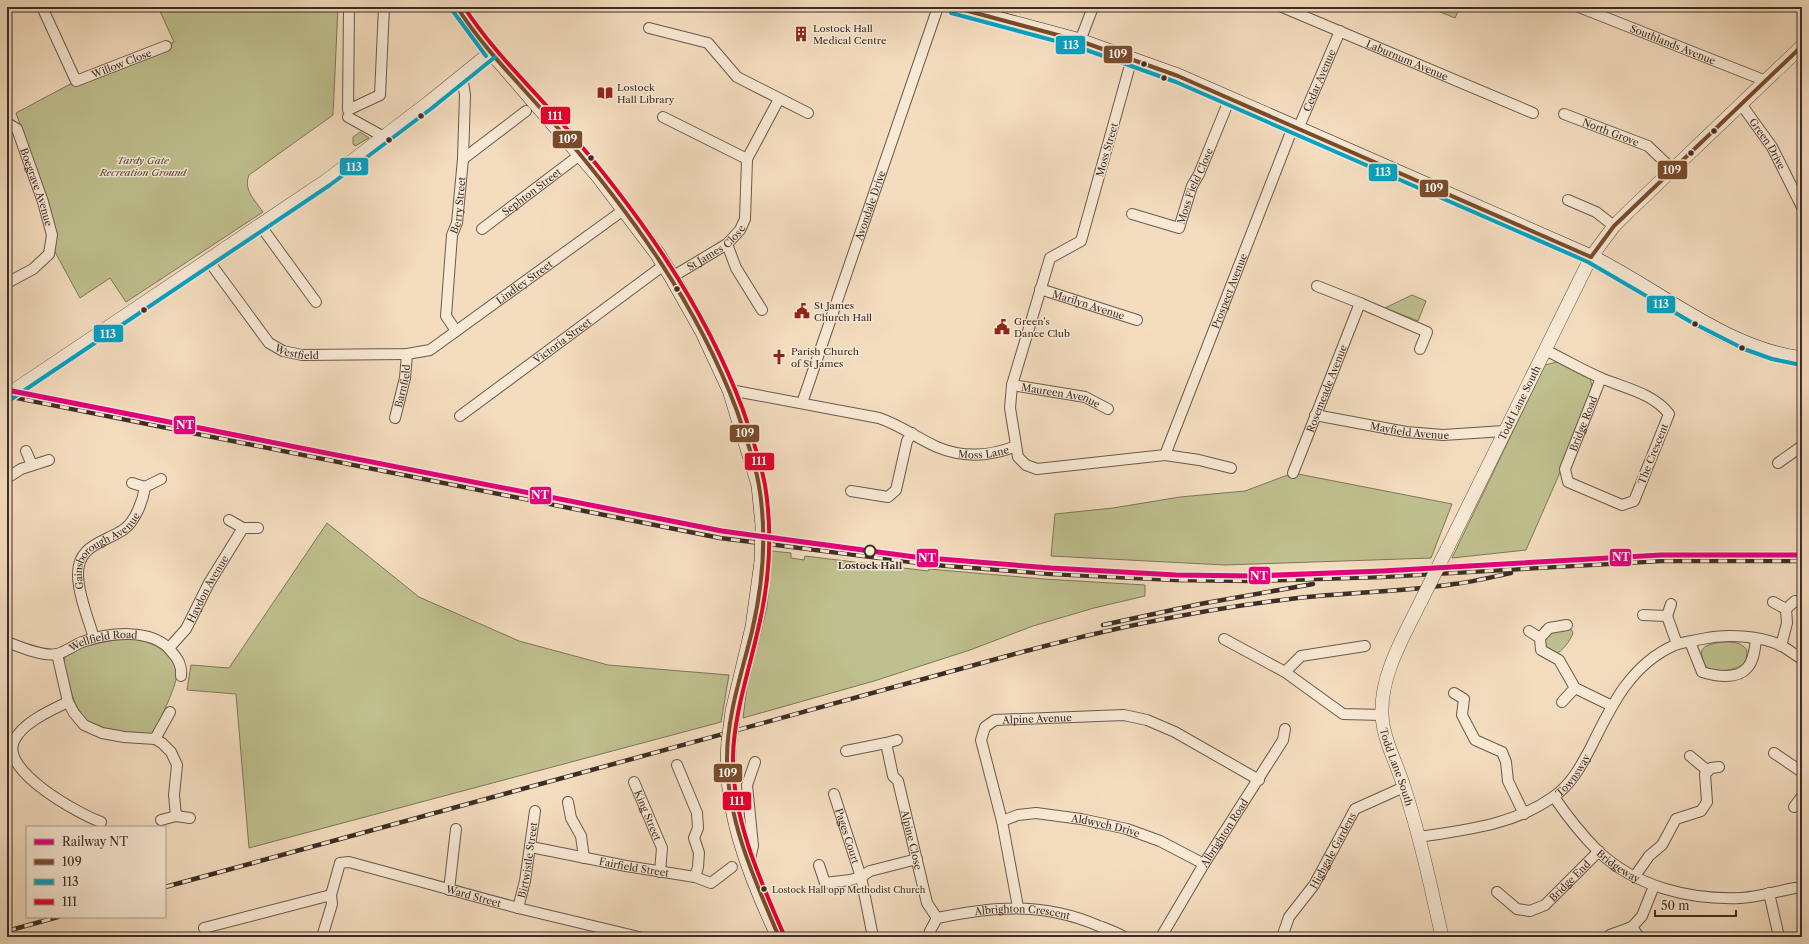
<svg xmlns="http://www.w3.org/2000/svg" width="1809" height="944" viewBox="0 0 1809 944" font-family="'Libre Caslon Text',serif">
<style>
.green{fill:#bfc08f;stroke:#7e765b}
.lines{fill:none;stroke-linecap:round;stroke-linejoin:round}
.minor-casing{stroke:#6a594d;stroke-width:12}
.tertiary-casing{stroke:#6a594d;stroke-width:14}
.secondary-casing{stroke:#3c2d27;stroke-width:16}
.minor{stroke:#f8e9d5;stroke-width:10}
.tertiary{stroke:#f8e9d5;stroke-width:13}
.secondary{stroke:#f8e9d5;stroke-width:15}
.rail-casing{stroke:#3c2d27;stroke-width:4.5}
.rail{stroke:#f8e9d5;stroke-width:3;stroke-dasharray:9;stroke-linecap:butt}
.tertiary-bridge-casing{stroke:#6a594d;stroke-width:14;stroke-linecap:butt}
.secondary-bridge-casing{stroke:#3c2d27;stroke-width:16;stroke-linecap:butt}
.tertiary-bridge{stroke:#f8e9d5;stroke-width:13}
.secondary-bridge{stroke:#f8e9d5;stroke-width:15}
.bus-1-casing{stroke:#f8e9d5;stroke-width:7}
.bus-2-casing{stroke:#f8e9d5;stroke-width:7}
.bus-3-casing{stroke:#f8e9d5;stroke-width:7}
.bus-1{stroke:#7a4b2a;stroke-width:4}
.bus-2{stroke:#03a3c6;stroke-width:4}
.bus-3{stroke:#e4002b;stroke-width:4}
.rail-1-casing{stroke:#f8e9d5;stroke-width:8}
.rail-1{stroke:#e5007d;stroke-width:5}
.bus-dot{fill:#3c2d27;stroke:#f8e9d5;stroke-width:1.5}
.stop-dot{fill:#f8e9d5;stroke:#3c2d27;stroke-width:2}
.labels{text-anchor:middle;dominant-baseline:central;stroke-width:3;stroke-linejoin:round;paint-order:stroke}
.bus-label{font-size:9px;fill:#3c2d27;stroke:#f8e9d5;text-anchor:start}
.poi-label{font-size:10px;fill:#3c2d27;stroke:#f8e9d5;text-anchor:start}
.street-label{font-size:10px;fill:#3c2d27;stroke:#f8e9d5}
.park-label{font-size:10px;font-style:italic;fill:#564a3c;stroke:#f8e9d5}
.stop-label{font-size:10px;font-weight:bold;fill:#3c2d27;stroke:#f8e9d5}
.line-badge{stroke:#f8e9d5;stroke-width:1.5}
.badge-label{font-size:11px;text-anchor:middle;font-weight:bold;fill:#fff}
</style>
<rect width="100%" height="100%" fill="#f4ddbf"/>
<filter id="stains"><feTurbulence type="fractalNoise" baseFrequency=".005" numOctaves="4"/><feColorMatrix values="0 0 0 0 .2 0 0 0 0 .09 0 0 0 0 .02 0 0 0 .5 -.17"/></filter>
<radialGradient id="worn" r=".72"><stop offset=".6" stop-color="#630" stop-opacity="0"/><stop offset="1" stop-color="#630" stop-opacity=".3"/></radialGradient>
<g class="green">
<path d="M158,7h180l-5,108 -84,60c-6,15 6,25 14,37l-137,90 -16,-24 -30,20 -26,-48 -16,-75 -22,-62 60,-32 98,-39z"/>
<polygon points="1428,7 1460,7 1455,18"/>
<polygon points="360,132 369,138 355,146 353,144 353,137"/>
<polygon points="1412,295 1426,301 1418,321 1385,308"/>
<polygon points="1557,362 1590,378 1592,386 1558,477 1526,550 1452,558 1545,365"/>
<polygon points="1293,473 1452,504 1431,558 1225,565 1051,556 1055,514 1113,508 1180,497 1245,491"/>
<polygon points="327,523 419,597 519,641 608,665 729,675 721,722 249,848 236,694 187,690 191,665 229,668"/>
<polygon points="771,551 791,553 791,558 804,560 805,556 928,571 929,569 1044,579 1145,585 1145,596 1094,608 1033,626 970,650 874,681 743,718 747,687 767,607"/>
<path d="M1571,629l2,4c-3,8 -10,18 -19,22l-10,-10v-6l4,-7z"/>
<path d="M131,638c17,4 39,10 46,29 4,11 -18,55 -24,67l-6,1c-46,-5 -65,-1 -78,-51 -3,-10 -7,-21 -3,-30 17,-9 46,-14 65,-16z"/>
<path d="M1721,642c11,0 19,-1 26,8l-1,13c-14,8 -23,9 -39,6 -10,-20 -7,-23 14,-27z"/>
</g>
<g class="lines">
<defs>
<g id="minor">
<path id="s1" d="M42,7l34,74 90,-35"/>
<polyline points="349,7 348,110 380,95 384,7"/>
<path id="s2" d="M1282,7l251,106"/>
<path id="s3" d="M1579,7l187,74"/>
<polyline points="649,28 708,43 737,77 808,113"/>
<polyline points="1080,41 1093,7"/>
<polyline points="1132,58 1081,241 1050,258 1012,385 1010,408 1018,457 1026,465 1037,469 1165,455 1199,460 1231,468"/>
<path id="s4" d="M1741,104l31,43 30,60"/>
<path id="s5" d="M1564,114l84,32 25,24"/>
<polyline points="348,117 384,137"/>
<polyline points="663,117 747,159"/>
<path id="s6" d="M7,123l10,6 26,73 9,33 -3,19 -16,15 -26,14"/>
<path id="s7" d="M1298,129l42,-98"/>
<polyline points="463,159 526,111"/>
<polyline points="1568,200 1596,212 1614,226"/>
<path id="s8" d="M1132,214l47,14 13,-42 7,-12 31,-76"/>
<polyline points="260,225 316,302"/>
<path id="s9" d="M482,229l99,-75"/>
<polyline points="727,244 736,268 762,310"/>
<path id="s10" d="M208,260l61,83 14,8 19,4 105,-1 23,-4 188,-136"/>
<path id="s11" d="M672,277l55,-33 13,-14 5,-11 2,-60 32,-60"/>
<polyline points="1317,286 1360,303"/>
<path id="s12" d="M1040,289l97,31"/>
<path id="s13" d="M456,331l-10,-15 6,-81 5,-12 6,-64 2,-64 -3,-19"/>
<path id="s14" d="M1545,350c19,9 37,20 56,28 23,10 52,15 68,36l-35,87 -12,4 -54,-23 -3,-13 36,-91"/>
<path id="s15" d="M1012,385l73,12 23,12"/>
<path id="s16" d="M730,390l149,28c21,7 38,20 58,29 26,11 54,9 79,-1"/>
<path id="s17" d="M802,403l136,-396"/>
<path id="s18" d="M1315,415l91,17 37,3 61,-4"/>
<path id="s19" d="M460,416l204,-151"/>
<path id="s20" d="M395,418l10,-40 2,-24"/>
<polyline points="26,451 32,465"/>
<path id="s21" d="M1165,455l128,-328"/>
<polyline points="1778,463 1802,446"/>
<path id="s22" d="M1293,473l67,-170 67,29 -7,17"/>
<polyline points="7,478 21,469 49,460"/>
<polyline points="132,483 145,487"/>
<polyline points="851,491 888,497 896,490 907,441 912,433"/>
<polyline points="229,520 243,528 258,528"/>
<polyline points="1773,602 1786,609 1795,601"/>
<polyline points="1643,615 1667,616 1671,604"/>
<polyline points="1667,616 1677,644"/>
<polyline points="1567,625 1549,628 1540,638 1541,650 1559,660 1575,688 1612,706"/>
<polyline points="1529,631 1540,638"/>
<path id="s23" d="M94,638c-6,-20 -15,-41 -16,-62 -1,-31 25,-33 45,-46 12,-8 20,-29 22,-43l16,-8"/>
<polyline points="1224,639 1285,672 1343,714 1382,715"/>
<path id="s24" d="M7,642c13,5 36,15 50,12 9,-2 17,-9 25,-12 25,-9 70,-15 89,9 7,8 11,14 10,25"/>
<path d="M1690,642l12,30c13,4 35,8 45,-4 7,-7 8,-20 9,-29"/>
<polyline points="1781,646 1787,623 1786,609"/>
<path id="s25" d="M169,648l17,-19 23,-46 34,-55"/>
<polyline points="57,654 68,702 74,713 84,725 102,733 124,737 155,739 162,743 171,752 177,765 174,795 176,816"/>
<polyline points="1285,672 1301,656 1365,646"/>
<polyline points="1454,693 1464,699 1462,715 1475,740 1502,752 1506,762 1508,781 1524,814"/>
<path d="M68,702c-17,8 -46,21 -54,39 -14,30 65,73 87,81"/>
<polyline points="1562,702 1575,688"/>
<polyline points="155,739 170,712"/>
<polyline points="886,743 897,740"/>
<path id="s26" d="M846,751l40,-8 7,33 5,5 29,122 10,15"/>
<polyline points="1774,753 1802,772"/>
<polyline points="1690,756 1708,771"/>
<polyline points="677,765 697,813 698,828 694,838 699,853 698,867 695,877"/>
<path id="s27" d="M634,782l28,66 -2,24"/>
<path id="s28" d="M834,794l27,83 12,60"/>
<path id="s29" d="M1554,797c13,19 27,37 44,54 38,36 92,49 143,47 18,-1 37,-7 54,-10h7"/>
<polyline points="568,802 571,818 581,836 584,858"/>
<polyline points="1794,807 1802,796"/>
<polyline points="161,820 176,816 190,818"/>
<path id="s30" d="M1002,821l16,-6 18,-2 45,6 46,10 33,12 44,23"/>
<path id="s31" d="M1419,837c46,-7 95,-12 134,-40 18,-12 28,-31 38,-50 20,-41 40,-83 84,-102 8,-3 18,-4 27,-6 23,-5 58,-4 80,7 7,4 13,9 20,13"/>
<path id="s32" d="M531,847l95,19 69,11 16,6 21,-16"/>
<polyline points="749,863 753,846 747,785 755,762"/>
<polyline points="819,865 825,883 850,880 861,877 870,871 917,859"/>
<polyline points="1635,876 1649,856 1662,845 1676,819 1701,811 1707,802 1705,774 1711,768 1719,767"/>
<polyline points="449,890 456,829"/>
<path id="s33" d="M1497,892l20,17 13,2 15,-6 54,-54"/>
<polyline points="1769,893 1779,937"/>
<path id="s34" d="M1018,907l-16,-86 -21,-81 4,-13 10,-7 129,-5 23,5 28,12 84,48"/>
<path id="s35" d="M518,908l7,-27 10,-70"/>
<polyline points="204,928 331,895"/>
<polyline points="1610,935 1632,927"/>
<path id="s36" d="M322,937l10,-33 -1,-9 9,-32 9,-1 169,46 121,29"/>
<path id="s37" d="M931,937l-1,-6 7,-13c58,-12 107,-16 162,8 8,3 17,6 25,11"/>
<path id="s38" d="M1161,937l43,-73 79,-124 2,-11"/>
<path id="s39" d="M1282,937l7,-20 25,-32 41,-76 49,-22"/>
<polyline points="1639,937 1632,927 1642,916 1654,886"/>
</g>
<g id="tertiary">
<polyline points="7,395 327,180 428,103 491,52"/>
<path id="s40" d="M1447,549l144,-292 23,-31 14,-14 174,-166"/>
<path id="s41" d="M1421,601c-17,35 -41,74 -39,114 1,24 15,49 22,72 16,49 27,100 38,150"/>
</g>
<g id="secondary">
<polyline points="457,7 482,41 597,174 657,253 672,277 703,332 730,390 759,485 763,525"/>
<path d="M953,7l127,34 98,35 413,181c69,34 134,92 211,102"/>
<polyline points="733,711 753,627 762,562"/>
<path d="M729,742c-6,66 22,136 50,195"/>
</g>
</defs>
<use href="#minor" class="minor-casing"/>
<use href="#tertiary" class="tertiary-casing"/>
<use href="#secondary" class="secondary-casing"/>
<use href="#minor" class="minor"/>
<use href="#tertiary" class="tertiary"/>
<use href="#secondary" class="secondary"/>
<defs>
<g id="rail">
<polyline points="7,396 720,538 935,565 1051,574 1176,580 1253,581 1382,577 1661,561 1802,561"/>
<polyline points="1103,625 1200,604 1313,584"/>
<path d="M165,887l846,-232c95,-26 190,-46 287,-57 52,-6 105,-6 156,-14 19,-2 38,-7 57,-11"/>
<polyline points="7,931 58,917"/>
</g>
</defs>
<use href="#rail" class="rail-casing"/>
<use href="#rail" class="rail"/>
<defs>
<polyline id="tertiary-bridge" points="1421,601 1447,549"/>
<g id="secondary-bridge">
<polyline points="762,562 763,525"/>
<polyline points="729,742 733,711"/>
</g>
</defs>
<use href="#tertiary-bridge" class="tertiary-bridge-casing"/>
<use href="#secondary-bridge" class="secondary-bridge-casing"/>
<use href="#tertiary-bridge" class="tertiary-bridge"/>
<use href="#secondary-bridge" class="secondary-bridge"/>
<defs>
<g id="bus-1">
<path d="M457,7c28,44 66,80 100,120 74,86 140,177 180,284 8,24 18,50 22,75 8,48 4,98 -7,145 -10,42 -25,84 -25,127 0,62 28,123 52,179"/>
<polyline points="953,7 1080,41 1178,76 1591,257"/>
<polyline points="1591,257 1614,226 1802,46"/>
</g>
<g id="bus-2">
<polyline points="452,10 486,56"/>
<polyline points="951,13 1078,47 1176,82 1588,262 1691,322 1744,349 1772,359 1801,365"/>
<polyline points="10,400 330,185 432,108 495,57"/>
</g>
<path id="bus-3" d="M464,7c27,42 64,77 97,115 75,87 142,180 182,288 8,24 17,49 22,75 8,49 4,101 -8,149 -9,40 -23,81 -24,122 -1,62 27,124 51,179"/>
</defs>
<use href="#bus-1" class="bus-1-casing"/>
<use href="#bus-2" class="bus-2-casing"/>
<use href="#bus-3" class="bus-3-casing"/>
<use href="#bus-1" class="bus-1"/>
<use href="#bus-2" class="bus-2"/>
<use href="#bus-3" class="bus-3"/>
<defs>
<polyline id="rail-1" points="7,390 722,531 915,557 1051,568 1176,575 1254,576 1382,571 1661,555 1802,555"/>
</defs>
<use href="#rail-1" class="rail-1-casing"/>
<use href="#rail-1" class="rail-1"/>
</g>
<defs>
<symbol id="building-bare" viewBox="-9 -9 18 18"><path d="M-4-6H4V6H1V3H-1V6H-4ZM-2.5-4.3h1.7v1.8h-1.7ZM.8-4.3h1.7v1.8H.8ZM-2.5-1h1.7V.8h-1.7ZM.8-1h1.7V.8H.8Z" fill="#8f2418" stroke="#f8e9d5" stroke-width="2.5" paint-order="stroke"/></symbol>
<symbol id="library-bare" viewBox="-9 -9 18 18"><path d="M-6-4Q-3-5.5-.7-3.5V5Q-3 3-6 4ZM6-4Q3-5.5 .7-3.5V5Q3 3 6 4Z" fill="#8f2418" stroke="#f8e9d5" stroke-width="2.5" paint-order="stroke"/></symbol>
<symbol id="civic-bare" viewBox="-9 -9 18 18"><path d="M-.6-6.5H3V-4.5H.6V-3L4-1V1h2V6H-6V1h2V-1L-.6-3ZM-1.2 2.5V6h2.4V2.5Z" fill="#8f2418" stroke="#f8e9d5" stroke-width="2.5" paint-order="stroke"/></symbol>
<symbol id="church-bare" viewBox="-9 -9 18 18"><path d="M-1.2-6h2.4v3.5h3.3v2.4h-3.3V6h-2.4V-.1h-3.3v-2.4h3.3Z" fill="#8f2418" stroke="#f8e9d5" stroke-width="2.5" paint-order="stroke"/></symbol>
</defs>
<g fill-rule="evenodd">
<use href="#building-bare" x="790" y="23" width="22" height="22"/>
<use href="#library-bare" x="594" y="82" width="22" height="22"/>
<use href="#civic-bare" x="791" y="300" width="22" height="22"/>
<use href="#civic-bare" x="991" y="316" width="22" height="22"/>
<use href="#church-bare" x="768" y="346" width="22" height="22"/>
</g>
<g class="bus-dot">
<circle cx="1144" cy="64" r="3.5"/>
<circle cx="1164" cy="78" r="3.5"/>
<circle cx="421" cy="116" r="3.5"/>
<circle cx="1714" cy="131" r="3.5"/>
<circle cx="389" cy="140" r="3.5"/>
<circle cx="1691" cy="153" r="3.5"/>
<circle cx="591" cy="158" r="3.5"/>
<circle cx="677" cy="289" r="3.5"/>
<circle cx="144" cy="310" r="3.5"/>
<circle cx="1695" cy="324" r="3.5"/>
<circle cx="1742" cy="348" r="3.5"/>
<circle cx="764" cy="889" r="3.5"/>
</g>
<circle class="stop-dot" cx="870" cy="551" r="5.5"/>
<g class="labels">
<g class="bus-label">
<text x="772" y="889">Lostock Hall opp Methodist Church</text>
</g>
<g class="poi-label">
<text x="813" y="28">Lostock Hall<tspan x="813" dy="12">Medical Centre</tspan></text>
<text x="617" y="87">Lostock<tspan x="617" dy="12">Hall Library</tspan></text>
<text x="814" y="305">St James<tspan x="814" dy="12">Church Hall</tspan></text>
<text x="1014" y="321">Green's<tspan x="1014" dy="12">Dance Club</tspan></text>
<text x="791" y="351">Parish Church<tspan x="791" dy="12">of St James</tspan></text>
</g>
<g class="street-label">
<text stroke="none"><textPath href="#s3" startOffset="101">Southlands Avenue</textPath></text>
<text stroke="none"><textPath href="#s2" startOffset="136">Laburnum Avenue</textPath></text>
<text stroke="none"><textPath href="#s1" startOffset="130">Willow Close</textPath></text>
<text stroke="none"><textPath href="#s7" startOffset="53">Cedar Avenue</textPath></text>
<text stroke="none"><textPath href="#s5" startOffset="50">North Grove</textPath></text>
<text stroke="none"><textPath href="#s4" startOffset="48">Green Drive</textPath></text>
<text transform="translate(1107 150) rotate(-74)">Moss Street</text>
<text stroke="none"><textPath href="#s8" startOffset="94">Moss Field Close</textPath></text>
<text stroke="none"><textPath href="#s6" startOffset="73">Boegrave Avenue</textPath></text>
<text stroke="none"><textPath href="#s9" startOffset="62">Sephton Street</textPath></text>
<text stroke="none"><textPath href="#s13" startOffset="130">Berry Street</textPath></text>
<text stroke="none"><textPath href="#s17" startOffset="209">Avondale Drive</textPath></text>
<text stroke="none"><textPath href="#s11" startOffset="53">St James Close</textPath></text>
<text stroke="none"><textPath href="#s10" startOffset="383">Lindley Street</textPath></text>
<text stroke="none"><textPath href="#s21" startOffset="176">Prospect Avenue</textPath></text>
<text stroke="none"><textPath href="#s12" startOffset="51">Marilyn Avenue</textPath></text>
<text stroke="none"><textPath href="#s19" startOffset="127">Victoria Street</textPath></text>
<text stroke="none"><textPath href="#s10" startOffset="133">Westfield</textPath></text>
<text stroke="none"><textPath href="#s20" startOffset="33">Barnfield</textPath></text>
<text stroke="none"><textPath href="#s22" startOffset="91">Rosemeade Avenue</textPath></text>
<text stroke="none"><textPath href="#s15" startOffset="50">Maureen Avenue</textPath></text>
<text stroke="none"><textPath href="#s40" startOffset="163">Todd Lane South</textPath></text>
<text stroke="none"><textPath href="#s14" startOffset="368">Bridge Road</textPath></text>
<text stroke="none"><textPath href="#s18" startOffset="96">Mayfield Avenue</textPath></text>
<text stroke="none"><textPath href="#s16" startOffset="264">Moss Lane</textPath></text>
<text transform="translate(1653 454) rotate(-68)">The Crescent</text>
<text stroke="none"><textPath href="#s23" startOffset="103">Gainsborough Avenue</textPath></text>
<text stroke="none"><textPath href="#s25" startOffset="71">Haydon Avenue</textPath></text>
<text stroke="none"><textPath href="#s24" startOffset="101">Wellfield Road</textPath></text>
<text stroke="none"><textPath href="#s34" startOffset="239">Alpine Avenue</textPath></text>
<text stroke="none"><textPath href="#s41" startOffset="176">Todd Lane South</textPath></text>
<text stroke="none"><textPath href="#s31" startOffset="171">Townsway</textPath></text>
<text stroke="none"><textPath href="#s27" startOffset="36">King Street</textPath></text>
<text stroke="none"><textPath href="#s30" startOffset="106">Aldwych Drive</textPath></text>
<text stroke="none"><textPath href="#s38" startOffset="122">Albrighton Road</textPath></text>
<text stroke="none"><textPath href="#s28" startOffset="44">Pages Court</textPath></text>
<text stroke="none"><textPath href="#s26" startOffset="142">Alpine Close</textPath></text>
<text stroke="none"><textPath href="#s39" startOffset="101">Highgale Gardens</textPath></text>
<text stroke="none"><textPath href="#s35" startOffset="49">Birtwistle Street</textPath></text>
<text stroke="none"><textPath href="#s29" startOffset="95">Bridgeway</textPath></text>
<text stroke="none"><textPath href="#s32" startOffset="105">Fairfield Street</textPath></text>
<text stroke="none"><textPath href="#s33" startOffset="90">Bridge End</textPath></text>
<text stroke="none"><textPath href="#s36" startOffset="215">Ward Street</textPath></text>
<text stroke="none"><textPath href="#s37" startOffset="107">Albrighton Crescent</textPath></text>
</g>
<g class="park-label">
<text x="143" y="160">Tardy Gate<tspan x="143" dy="12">Recreation Ground</tspan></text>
</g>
<g class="stop-label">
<text x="870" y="565">Lostock Hall</text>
</g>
</g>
<g class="line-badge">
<rect x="1055" y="35" width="31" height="20" rx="4" fill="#03a3c6"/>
<rect x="1103" y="45" width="30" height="19" rx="4" fill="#7a4b2a"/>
<rect x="540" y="106" width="31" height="19" rx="4" fill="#e4002b"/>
<rect x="552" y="130" width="31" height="19" rx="4" fill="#7a4b2a"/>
<rect x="339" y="157" width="30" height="19" rx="4" fill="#03a3c6"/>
<rect x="1657" y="160" width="31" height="20" rx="4" fill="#7a4b2a"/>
<rect x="1368" y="163" width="30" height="19" rx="4" fill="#03a3c6"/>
<rect x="1419" y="179" width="30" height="19" rx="4" fill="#7a4b2a"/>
<rect x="1646" y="295" width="30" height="19" rx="4" fill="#03a3c6"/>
<rect x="93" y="324" width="31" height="19" rx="4" fill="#03a3c6"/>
<rect x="173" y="415" width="23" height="20" rx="4" fill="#e5007d"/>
<rect x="729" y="424" width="31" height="19" rx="4" fill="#7a4b2a"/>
<rect x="744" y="452" width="31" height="19" rx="4" fill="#e4002b"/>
<rect x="529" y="486" width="23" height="19" rx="4" fill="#e5007d"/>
<rect x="1609" y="548" width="23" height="19" rx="4" fill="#e5007d"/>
<rect x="916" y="548" width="23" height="20" rx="4" fill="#e5007d"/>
<rect x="1248" y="566" width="23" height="19" rx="4" fill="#e5007d"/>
<rect x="713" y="763" width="30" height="20" rx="4" fill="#7a4b2a"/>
<rect x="722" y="791" width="30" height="20" rx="4" fill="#e4002b"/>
</g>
<g class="badge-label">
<text x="1071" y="49">113</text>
<text x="1118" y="58">109</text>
<text x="555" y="120">111</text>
<text x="568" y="143">109</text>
<text x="354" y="171">113</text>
<text x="1672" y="174">109</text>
<text x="1383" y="176">113</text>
<text x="1434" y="192">109</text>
<text x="1661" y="308">113</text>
<text x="108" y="338">113</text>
<text x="185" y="429">NT</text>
<text x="745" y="437">109</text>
<text x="759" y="465">111</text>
<text x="540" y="499">NT</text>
<text x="1621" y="561">NT</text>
<text x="927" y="562">NT</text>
<text x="1259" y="580">NT</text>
<text x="728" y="777">109</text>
<text x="737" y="805">111</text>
</g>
<rect width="1809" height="944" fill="none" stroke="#f4ddbf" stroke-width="24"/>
<rect x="8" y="8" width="1793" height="928" fill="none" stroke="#3c2d27" stroke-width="2"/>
<rect x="12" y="12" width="1785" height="920" fill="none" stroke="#3c2d27"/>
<rect x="26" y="826" width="140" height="92" fill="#f8e9d5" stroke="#ad9e8f"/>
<rect x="34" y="839" width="20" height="6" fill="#e5007d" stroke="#ad9e8f"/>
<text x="62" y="846" font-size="12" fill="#3c2d27">Railway NT</text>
<rect x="34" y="859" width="20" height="6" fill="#7a4b2a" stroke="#ad9e8f"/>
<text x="62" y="866" font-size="12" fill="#3c2d27">109</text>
<rect x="34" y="879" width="20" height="6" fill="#03a3c6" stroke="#ad9e8f"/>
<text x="62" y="886" font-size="12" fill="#3c2d27">113</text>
<rect x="34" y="899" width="20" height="6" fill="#e4002b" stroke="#ad9e8f"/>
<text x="62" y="906" font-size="12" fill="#3c2d27">111</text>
<path d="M1655 910v6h81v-6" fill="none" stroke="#3c2d27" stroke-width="2"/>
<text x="1661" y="910" font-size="12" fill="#3c2d27" stroke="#f8e9d5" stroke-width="3" paint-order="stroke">50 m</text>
<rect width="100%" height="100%" filter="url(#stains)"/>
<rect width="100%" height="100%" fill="url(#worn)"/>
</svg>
